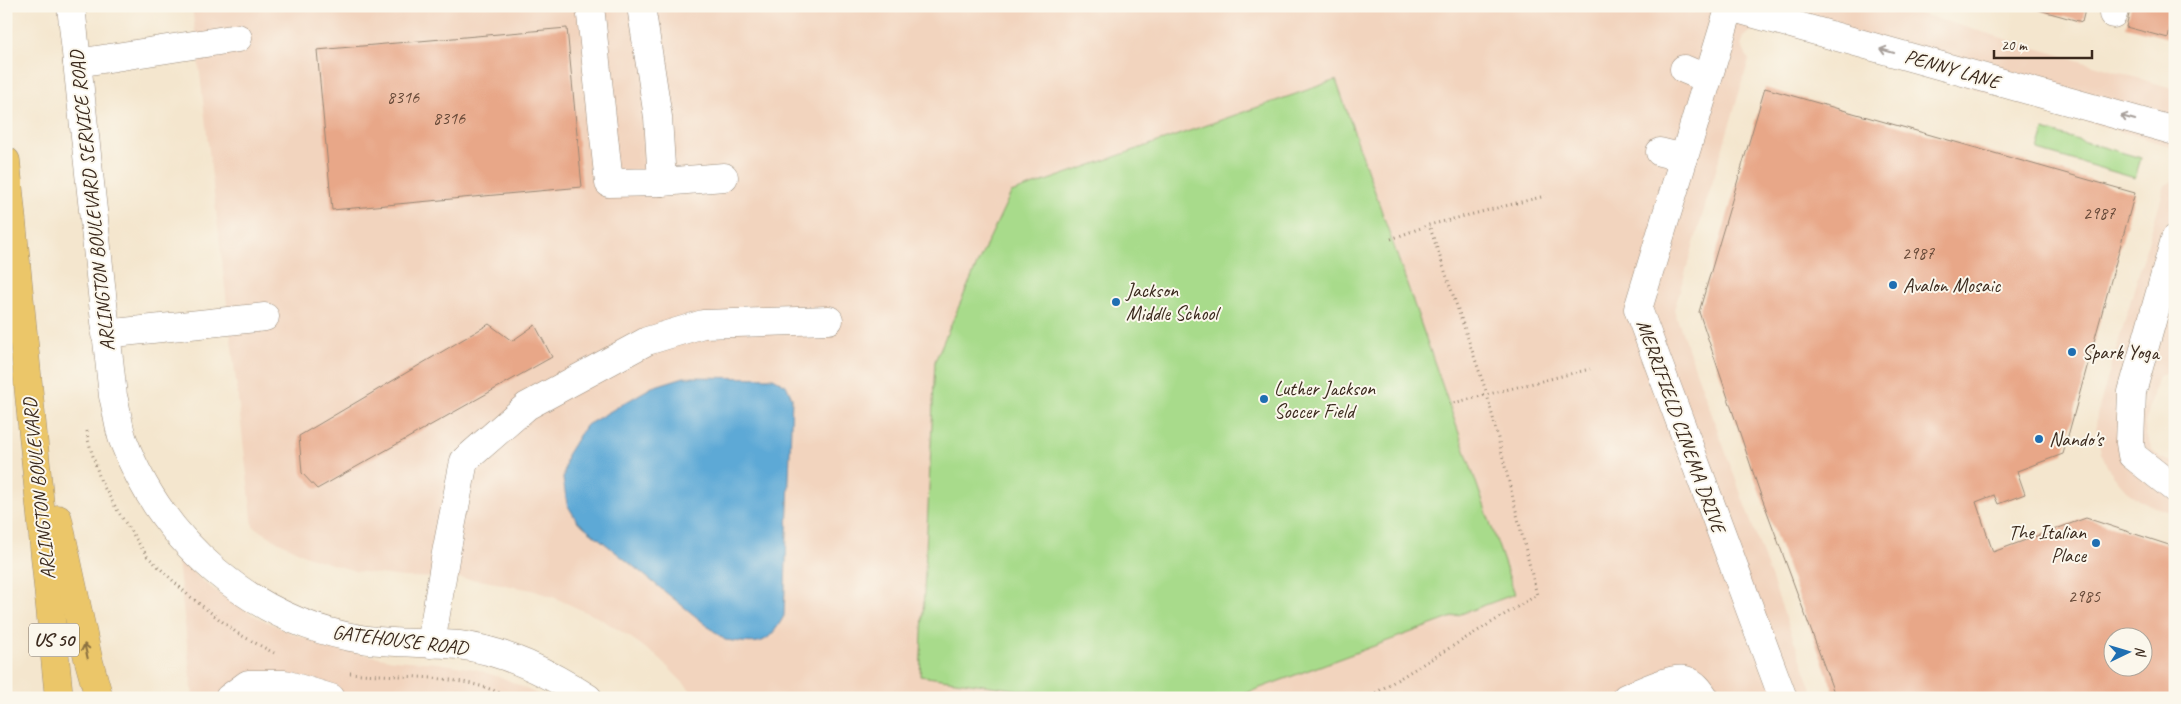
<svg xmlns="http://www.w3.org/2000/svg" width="2181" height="704" viewBox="0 0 2181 704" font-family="Caveat,sans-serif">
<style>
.built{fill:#f2d4be}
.green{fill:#a8db8b;stroke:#728254}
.water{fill:#5da9d6;stroke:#4c6a7a}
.building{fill:#e8a788;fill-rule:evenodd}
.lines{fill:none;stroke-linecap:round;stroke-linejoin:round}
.minor-casing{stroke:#988876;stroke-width:29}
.major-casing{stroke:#988876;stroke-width:29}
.path{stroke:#988876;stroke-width:3;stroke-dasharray:1 4;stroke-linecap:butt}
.minor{stroke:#fff;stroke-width:28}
.major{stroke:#ebc669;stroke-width:28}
.oneway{stroke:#a79f9a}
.oneway2{stroke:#8a7040}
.poi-dot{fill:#1f6fb2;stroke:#fbf7ec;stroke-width:2}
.labels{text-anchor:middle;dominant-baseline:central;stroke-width:4;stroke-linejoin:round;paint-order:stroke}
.number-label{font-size:18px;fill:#664938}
.shield{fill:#fbf7ec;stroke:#75685c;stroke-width:1}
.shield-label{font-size:19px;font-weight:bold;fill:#3b2a1e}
.street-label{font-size:20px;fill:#3b2a1e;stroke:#fbf7ec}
.poi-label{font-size:20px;fill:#3b2a1e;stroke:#fbf7ec;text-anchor:start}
</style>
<rect width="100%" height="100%" fill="#fbf7ec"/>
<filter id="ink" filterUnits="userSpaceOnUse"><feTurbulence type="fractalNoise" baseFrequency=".02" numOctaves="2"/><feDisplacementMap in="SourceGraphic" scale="10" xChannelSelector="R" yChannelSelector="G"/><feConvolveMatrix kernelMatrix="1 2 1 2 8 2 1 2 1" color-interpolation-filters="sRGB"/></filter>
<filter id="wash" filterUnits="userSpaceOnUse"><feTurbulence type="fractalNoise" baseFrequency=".0096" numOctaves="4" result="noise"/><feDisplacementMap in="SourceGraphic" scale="20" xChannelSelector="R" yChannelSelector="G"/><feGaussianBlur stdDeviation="1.12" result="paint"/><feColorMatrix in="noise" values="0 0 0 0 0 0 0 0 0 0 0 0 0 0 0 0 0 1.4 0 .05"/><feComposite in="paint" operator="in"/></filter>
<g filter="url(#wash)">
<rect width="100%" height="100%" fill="#f4e6ce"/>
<g class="built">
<polygon points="192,6 1894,6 2175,89 2175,150 2167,145 1765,27 1754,29 1744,37 1741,45 1749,60 1674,310 1815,698 698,698 659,658 630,637 599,618 553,597 532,590 485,581 459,578 404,577 355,571 309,557 277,541 253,526"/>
<polygon points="2175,180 2175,372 2158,376 2145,423 2146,435 2152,449 2161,458 2175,463 2175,514 2145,503 2130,494 2119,482 2108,468 2101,453 2096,426 2097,414 2165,185"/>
<polygon points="178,561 213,589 253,615 293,634 339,649 394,660 438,663 475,669 508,680 545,698 193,698"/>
</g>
<g class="green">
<polygon points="1336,80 1515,594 1233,698 1076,698 920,676 935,361 976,267 1011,193"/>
<polygon points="2044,130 2141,158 2135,178 2038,150"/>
</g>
<path class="water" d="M684,377l89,1 13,7 6,13 -8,218c-18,32 -25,28 -59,24l-148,-119 -10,-17 -4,-25 4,-24 18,-29 67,-39z"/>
<g id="blocks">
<g class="building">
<polygon points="2025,6 2086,6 2082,22"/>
<polygon points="2131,6 2175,6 2168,38 2126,27"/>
<polygon points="567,28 582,187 332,210 317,50"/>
<path d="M1765,88l370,105 -72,261 -46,17 8,23 -27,10 -4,-9 -18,7 17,50 93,-34 89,29v151h-339l-77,-208 -60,-178zM2114,636h30v30h-30z"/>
<polygon points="489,324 512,341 535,325 552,357 317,489 302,473 299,436"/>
</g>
</g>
</g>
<g filter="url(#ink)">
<use href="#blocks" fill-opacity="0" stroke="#988876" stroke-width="1"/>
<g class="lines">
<defs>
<g id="minor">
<path d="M71,6l42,390c4,14 5,30 10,44 39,102 129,181 238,199 32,5 66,3 98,6 47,6 90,28 129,53"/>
<polyline points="590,6 609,183 662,182 658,117 641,6"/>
<polyline points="1730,6 1638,309 1783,698"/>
<polyline points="1730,7 2175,131"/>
<polyline points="2113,14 2115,6"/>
<polyline points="77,63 238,38"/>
<polyline points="1684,69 1708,79"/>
<polyline points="1660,152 1684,158"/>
<polyline points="662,182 724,177"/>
<polyline points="2175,239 2132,392 2130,443 2132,455 2175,489"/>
<polyline points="105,334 265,317"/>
<polyline points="431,644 446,553 464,461 527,406 647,341 703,324 829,320"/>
<polyline points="229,698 248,684 285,684 331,698"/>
<path d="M1626,698c12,-5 48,-22 59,-18 10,3 15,10 20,18"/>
</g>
<g id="major">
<polyline points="6,161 59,698"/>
<polyline points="58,519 88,658 99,698"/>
</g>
</defs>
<use href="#minor" class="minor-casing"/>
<use href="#major" class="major-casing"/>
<g class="path">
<polyline points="1391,239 1429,225 1545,196"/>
<polyline points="1449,404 1590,369"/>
<polyline points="87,431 88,440 101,482 119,513 147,556 188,595 237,633 274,653"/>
<path d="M350,673c49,5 116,0 160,25"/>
<polyline points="1367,698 1537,595 1487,394 1429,225"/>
</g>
<use href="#minor" class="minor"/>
<use href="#major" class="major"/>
</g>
<defs><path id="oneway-shaft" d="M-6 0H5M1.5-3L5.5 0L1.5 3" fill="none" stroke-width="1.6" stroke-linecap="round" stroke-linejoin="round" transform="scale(1.25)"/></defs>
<g class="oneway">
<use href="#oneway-shaft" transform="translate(1887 51) rotate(-164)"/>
<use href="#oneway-shaft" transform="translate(2128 118) rotate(-164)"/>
</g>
<use class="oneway2" href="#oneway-shaft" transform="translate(86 651) rotate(-103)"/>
</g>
<g class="poi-dot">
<circle cx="1893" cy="285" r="5"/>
<circle cx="1116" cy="302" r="5"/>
<circle cx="2072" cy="352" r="5"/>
<circle cx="1264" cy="399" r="5"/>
<circle cx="2039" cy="439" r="5"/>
<circle cx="2096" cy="543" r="5"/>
</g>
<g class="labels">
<g class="number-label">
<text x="403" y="97">8316</text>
<text x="449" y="118">8316</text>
<text x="2099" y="213">2987</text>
<text x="1918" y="253">2987</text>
<text x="2084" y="596">2985</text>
</g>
<rect class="shield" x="29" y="623.5" width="50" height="33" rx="4"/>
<g class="shield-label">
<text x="54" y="640">US 50</text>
</g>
<g class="street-label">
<text transform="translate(1952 69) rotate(16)">PENNY LANE</text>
<text transform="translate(92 201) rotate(-96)">ARLINGTON BOULEVARD SERVICE ROAD</text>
<text transform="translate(1681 426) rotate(70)">MERRIFIELD CINEMA DRIVE</text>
<text transform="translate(39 489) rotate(-96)">ARLINGTON BOULEVARD</text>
<text transform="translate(400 640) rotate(7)">GATEHOUSE ROAD</text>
</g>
<g class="poi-label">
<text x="1903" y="285">Avalon Mosaic</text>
<text x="1126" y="290">Jackson<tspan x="1126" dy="23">Middle School</tspan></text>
<text x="2082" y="352">Spark Yoga</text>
<text x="1274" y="388">Luther Jackson<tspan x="1274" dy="23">Soccer Field</tspan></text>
<text x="2049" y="439">Nando's</text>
<text x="2086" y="532" text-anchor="end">The Italian<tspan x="2086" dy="23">Place</tspan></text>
</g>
</g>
<rect width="2181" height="704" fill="none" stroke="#fbf7ec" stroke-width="25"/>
<g transform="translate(2128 652) rotate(85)"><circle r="24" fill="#fbf7ec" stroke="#aea59a"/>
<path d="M0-4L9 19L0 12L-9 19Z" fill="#1f6fb2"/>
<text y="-8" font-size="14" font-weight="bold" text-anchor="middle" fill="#3b2a1e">N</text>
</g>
<path d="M1994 50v8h98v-8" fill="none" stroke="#3b2a1e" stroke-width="2.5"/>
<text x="2001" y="50" font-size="15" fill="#3b2a1e" stroke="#fbf7ec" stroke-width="4" paint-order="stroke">20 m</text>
</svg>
